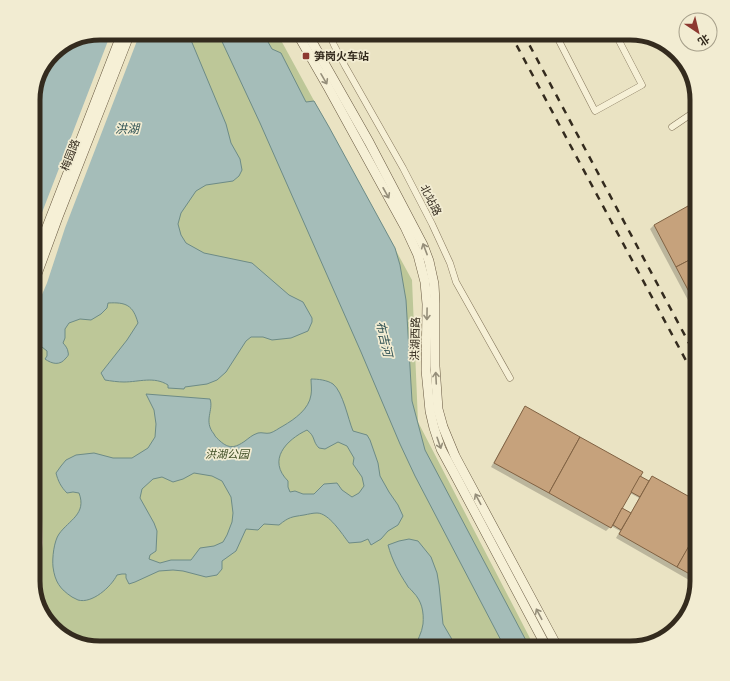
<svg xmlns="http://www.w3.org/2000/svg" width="730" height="681" viewBox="0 0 730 681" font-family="'Times New Roman','Noto Sans SC',serif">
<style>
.green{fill:#bdc798}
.water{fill:#a5bdb9;stroke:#6d8b86;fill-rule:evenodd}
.pier{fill:#eae3c3}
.shadow{fill:#0003;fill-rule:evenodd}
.building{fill:#c6a27c;stroke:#806243}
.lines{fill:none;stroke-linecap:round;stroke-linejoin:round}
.street-casing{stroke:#83755b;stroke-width:7}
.secondary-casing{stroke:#65563f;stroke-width:10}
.street{stroke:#f6f0d6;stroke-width:6}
.secondary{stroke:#f6f0d6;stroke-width:9}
.rail{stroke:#342b1e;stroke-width:2.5;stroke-dasharray:7 7;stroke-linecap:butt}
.oneway{stroke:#958e7a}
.poi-dot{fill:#8d3930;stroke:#f2ecd2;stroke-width:1.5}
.labels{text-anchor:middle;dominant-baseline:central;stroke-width:3.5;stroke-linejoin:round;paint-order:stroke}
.poi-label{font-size:11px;font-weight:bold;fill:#342b1e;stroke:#f2ecd2;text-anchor:start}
.street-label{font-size:11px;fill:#342b1e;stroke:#f2ecd2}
.park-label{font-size:11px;font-style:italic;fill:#404f26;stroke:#f2ecd2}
.water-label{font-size:12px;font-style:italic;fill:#2f5153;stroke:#f2ecd2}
.rim{fill:none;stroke:#342b1e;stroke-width:5}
</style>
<rect width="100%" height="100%" fill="#eae3c3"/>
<polygon class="green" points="100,33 277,33 412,280 418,422 535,648 100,648 74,643 52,628 35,589 43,543 42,519 33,491 33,95 40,70 56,50"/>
<g class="water">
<path d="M100,33h88l38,91 5,19 9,16 2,11 -3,6 -6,5 -27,4 -10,6 -15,22 -3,11 3,11 5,8 18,10 48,10 37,32 14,7 9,16v4l-4,9 -17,7 -19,2 -9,-3h-12l-5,4 -20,31 -9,8 -10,4 -22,3 -1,2 -16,-1v-3c-14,-9 -29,-3 -44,-3 -6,0 -13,-1 -19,-2l-4,-7 26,-33 11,-17c-5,-18 -12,-21 -30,-20l-1,5 -6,6 -10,6 -11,-1 -11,4 -4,6v9l-2,5c2,2 5,6 5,9 1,3 0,4 -2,6 -6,8 -14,6 -21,1l2,-3v-5l-5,-4 -7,2 1,5 -3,1v-260l7,-25 16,-20z"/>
<polygon points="218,33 263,33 272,49 281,53 306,102 314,101 329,127 395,248 400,265 406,300 412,401 425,450 530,648 505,648 415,476 400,444 361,352 260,123"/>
<path d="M311,379c7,0 16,1 22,5 10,8 15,35 20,47l14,4 3,5 8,23 2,13 9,16 9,13 5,11 -5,9 -10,6 -7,8 -10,6 -3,-6 -7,3 -12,1c-7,-9 -20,-30 -32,-30 -4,0 -8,1 -13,2 -13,2 -15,2 -25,10l-15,-1 -6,6 -12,-1 -10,22 -14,10v8l-5,6 -11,2 -23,-6 -10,-1 -14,1 -24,11 -6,2 -3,-6v-4h-4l-5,1c-6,12 -25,29 -39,25 -2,-1 -4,-2 -6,-3 -12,-8 -17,-15 -19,-30 -1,-9 1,-26 6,-33 10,-14 28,-20 20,-41l-6,-1 -6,1c-6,-6 -9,-12 -11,-20l5,-7 5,-6 10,-5 18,-2 19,5h19l16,-10 7,-11 1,-13 -2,-14 -8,-16 64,5c4,11 -7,22 4,35 1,3 4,5 6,7 9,8 15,7 25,0 4,-3 7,-6 13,-8 4,-1 8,1 12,0 4,-1 9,-5 13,-7 12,-7 26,-17 28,-31 1,-5 0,-11 0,-16zM307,430c9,7 5,11 12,18l6,1 13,-7 9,4 7,12 -1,6 9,13 2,9 -5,7 -7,4 -10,-7 -5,-7 -13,1 -10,10h-11l-8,-3 -5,1 -2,-5v-6c-21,-21 -2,-41 19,-51zM194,473l18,3 10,5 9,16 2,16 -1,9 -5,13 -4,7 -9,4 -14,2 -9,12h-20l-11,3 -11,-4 1,-4 6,-4 1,-20 -3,-8 -14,-25 2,-9 11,-10 9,-2 11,5 10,-3z"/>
<path d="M409,539l9,2 13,16 6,16 2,12 4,39 14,24h-42c2,-8 7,-15 8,-24 1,-12 -1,-23 -10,-32 -2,-3 -5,-4 -6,-7 -8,-12 -15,-25 -19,-40l11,-4z"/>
</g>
<polygon class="pier" points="111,33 140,33 65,228 47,283 33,315 33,236"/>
<g class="shadow">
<polygon points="654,225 697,225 697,317 650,229"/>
<path d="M525,407l123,74 4,-4 45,25v38l-4,-2 -4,7 8,5 -1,34 -80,-46 4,-7 -9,-5 -5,5 -115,-64 31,-56zM630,493l9,5 -9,16 -9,-5z"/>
</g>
<g class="building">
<polygon points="688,206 697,223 697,256 676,267 654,225"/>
<polygon points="697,256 697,305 696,305 676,267"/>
<polygon points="525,406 580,437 549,493 494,463"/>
<polygon points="580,437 643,472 611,528 549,493"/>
<polygon points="640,476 649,481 640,497 631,492"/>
<polygon points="652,476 697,501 697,533 677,567 619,534"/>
<polygon points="622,508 631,513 621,530 613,525"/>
<polygon points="690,544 697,548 697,578 677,567"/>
</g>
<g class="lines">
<defs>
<g id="street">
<polyline points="329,33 334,45 345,66 403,168 432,224 450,263 456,282 510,378"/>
<polyline points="555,33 595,111 642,85 615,33"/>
<polyline points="672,127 697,110"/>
</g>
<g id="secondary">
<polyline points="297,33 328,87 405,227 418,255 425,282 427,304 426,370 430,411 434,428 441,449 454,473 547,648"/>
<polyline points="307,33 369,142 423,245 429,261 434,284 435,303 435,366 438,409 443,427 455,456 558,648"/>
<polyline points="33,263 122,33"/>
<polyline points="33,285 58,217 130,33"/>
</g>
</defs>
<use href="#street" class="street-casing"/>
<use href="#secondary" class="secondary-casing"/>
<use href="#street" class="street"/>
<use href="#secondary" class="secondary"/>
<g class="rail">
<polyline points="510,33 697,381"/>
<polyline points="523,33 697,358"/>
</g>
</g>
<defs><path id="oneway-shaft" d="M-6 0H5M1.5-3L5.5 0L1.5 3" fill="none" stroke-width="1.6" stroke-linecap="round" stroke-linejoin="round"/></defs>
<g class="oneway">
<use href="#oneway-shaft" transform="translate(324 79) rotate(60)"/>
<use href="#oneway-shaft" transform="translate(386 193) rotate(61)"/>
<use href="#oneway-shaft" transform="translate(425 249) rotate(-111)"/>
<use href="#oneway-shaft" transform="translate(427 314) rotate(91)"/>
<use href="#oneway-shaft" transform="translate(436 378) rotate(-93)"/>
<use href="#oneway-shaft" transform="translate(439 443) rotate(71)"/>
<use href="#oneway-shaft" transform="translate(478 499) rotate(-118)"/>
<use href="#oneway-shaft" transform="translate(539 614) rotate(-118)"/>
</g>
<rect class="poi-dot" x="302" y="52" width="8" height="8" rx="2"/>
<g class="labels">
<g class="poi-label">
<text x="314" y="56">笋岗火车站</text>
</g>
<g class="street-label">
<text transform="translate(70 155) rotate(-69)">梅园路</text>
<text transform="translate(431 200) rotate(63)">北站路</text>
<text transform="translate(415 339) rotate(-89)">洪湖西路</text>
</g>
<g class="park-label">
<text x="227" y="454">洪湖公园</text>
</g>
<g class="water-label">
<text x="127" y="129">洪湖</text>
<text transform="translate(384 339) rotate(77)">布吉河</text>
</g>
</g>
<path d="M0 0H730V681H0ZM100 40H630A60 60 0 0 1 690 100V581A60 60 0 0 1 630 641H100A60 60 0 0 1 40 581V100A60 60 0 0 1 100 40Z" fill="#f2ecd2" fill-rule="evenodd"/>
<path class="rim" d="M100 40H630A60 60 0 0 1 690 100V581A60 60 0 0 1 630 641H100A60 60 0 0 1 40 581V100A60 60 0 0 1 100 40Z"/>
<g transform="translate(698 32) rotate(145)"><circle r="19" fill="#f2ecd2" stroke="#a69f8a"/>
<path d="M0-3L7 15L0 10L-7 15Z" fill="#8d3930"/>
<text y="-6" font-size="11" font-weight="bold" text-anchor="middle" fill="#342b1e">北</text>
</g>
</svg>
